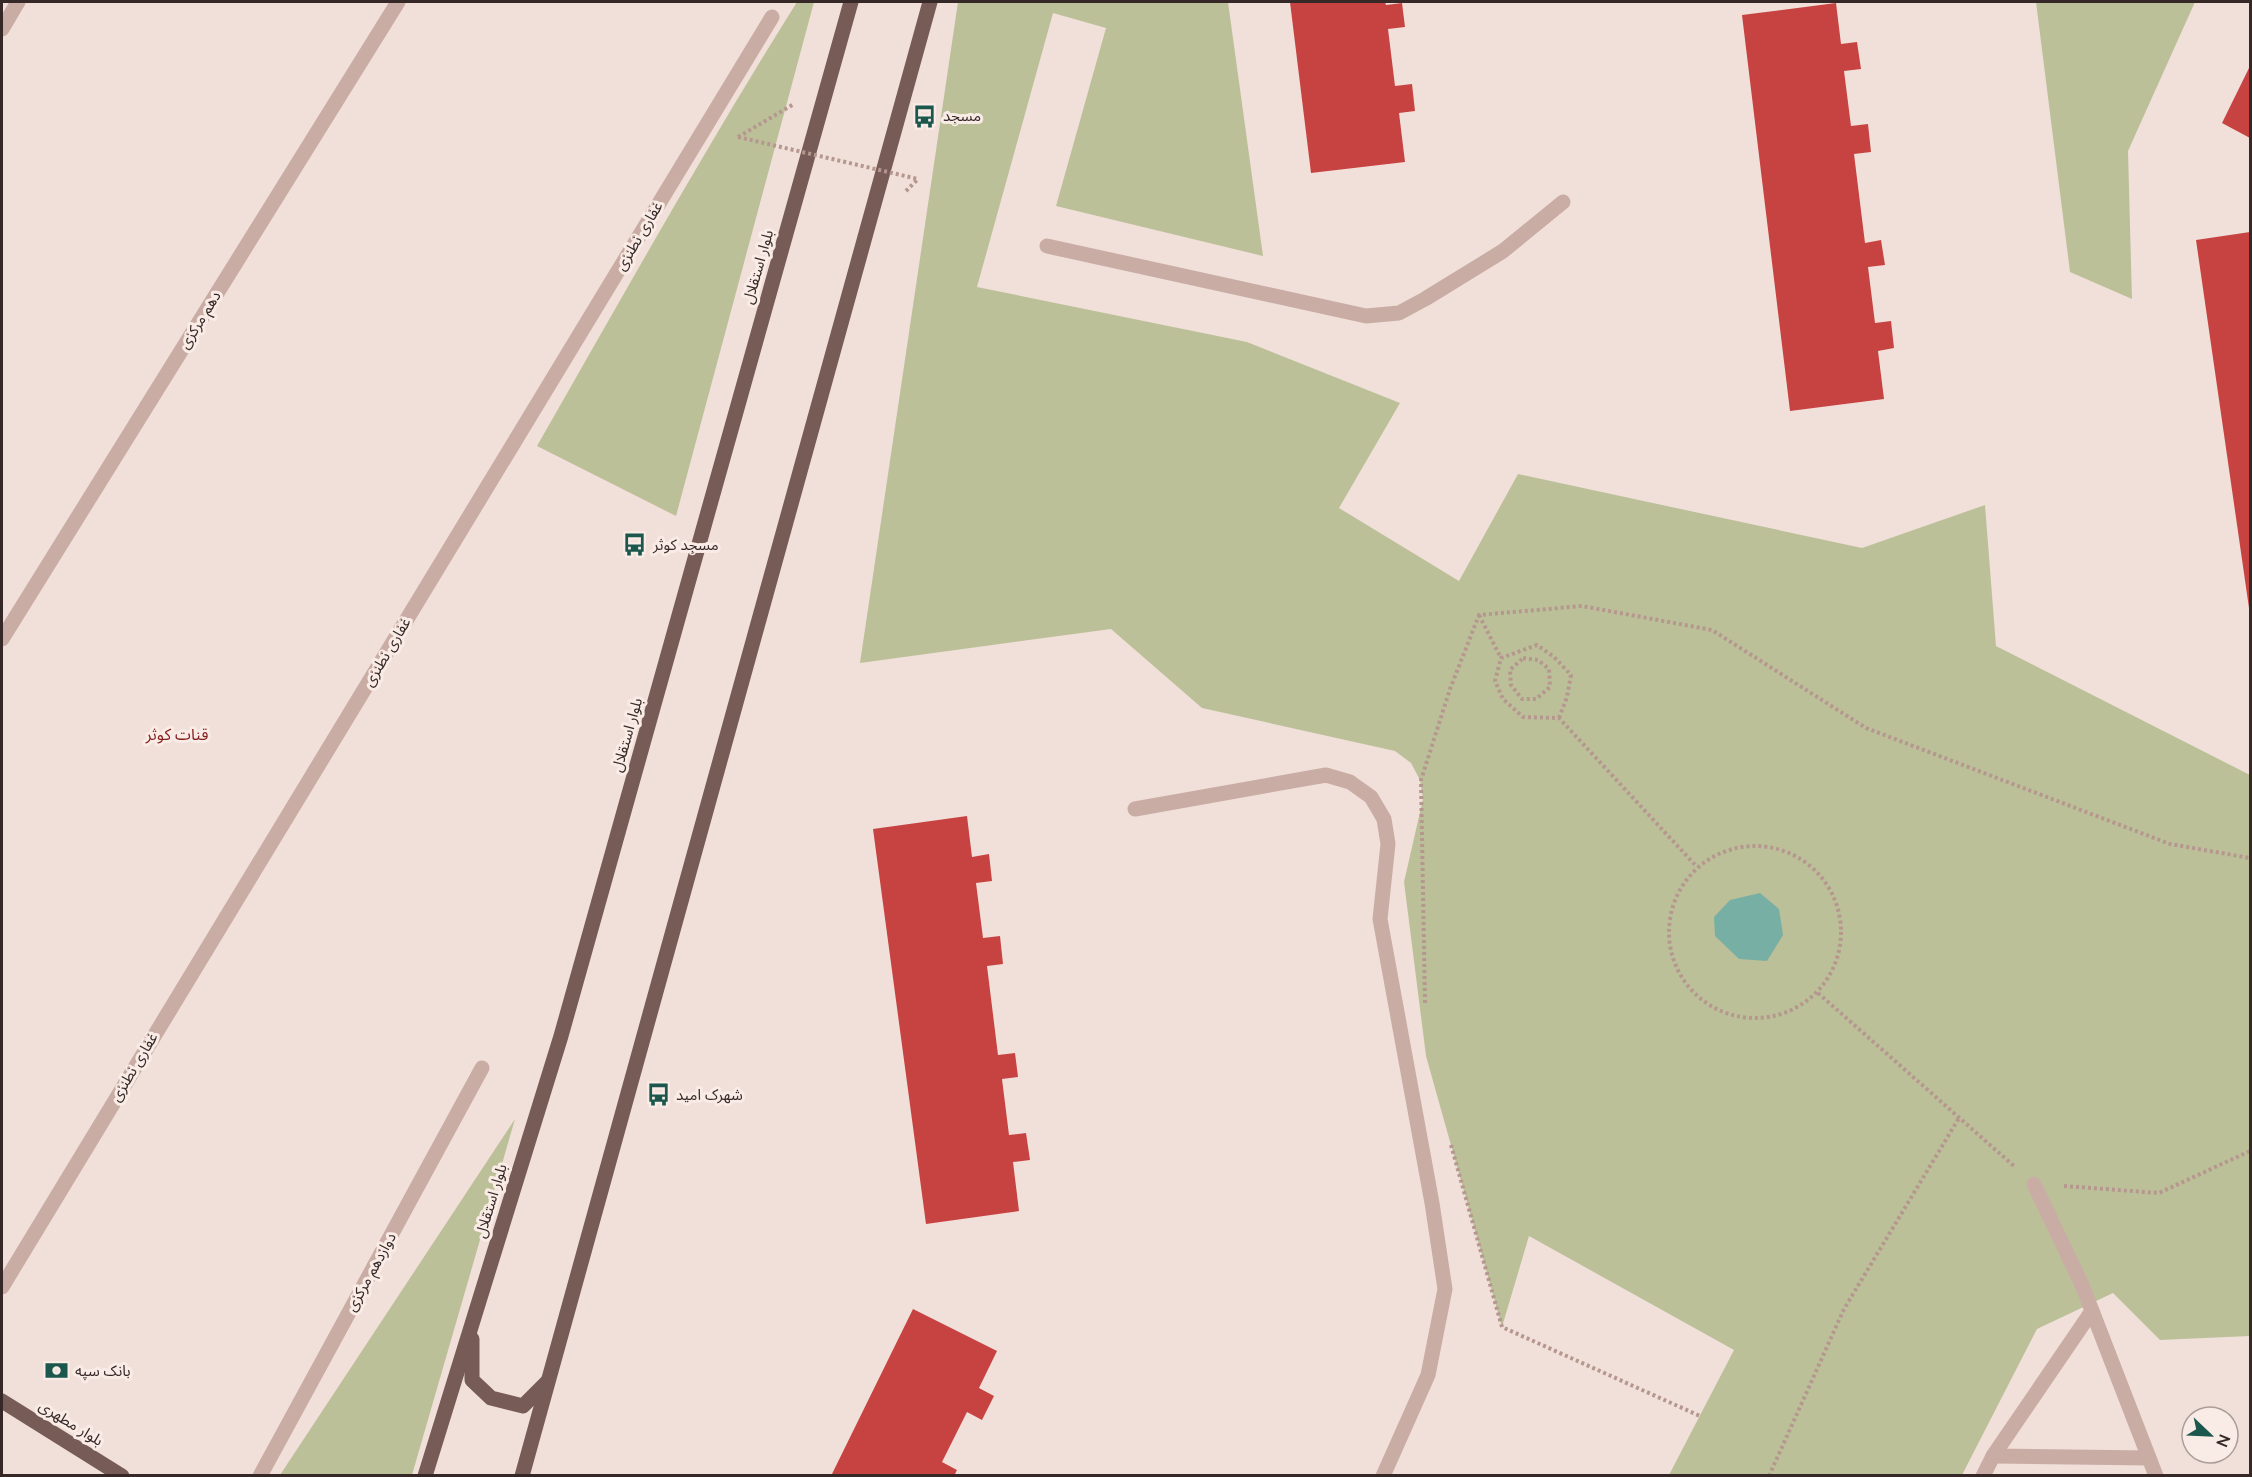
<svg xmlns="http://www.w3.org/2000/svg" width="2252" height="1477" viewBox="0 0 2252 1477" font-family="'Nunito Sans','Noto Sans Arabic',sans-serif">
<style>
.green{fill:#bcc099}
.water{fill:#77afa5}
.building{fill:#c74341}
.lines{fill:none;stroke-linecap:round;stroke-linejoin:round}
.path{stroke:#b5978f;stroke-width:4;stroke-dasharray:3 3;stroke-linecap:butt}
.minor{stroke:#c9ada5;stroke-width:15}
.major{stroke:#775b57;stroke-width:15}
.path-bridge{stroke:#b5978f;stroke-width:4;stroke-dasharray:3 3;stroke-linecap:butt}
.labels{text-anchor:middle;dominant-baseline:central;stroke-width:6;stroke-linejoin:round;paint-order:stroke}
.poi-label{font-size:15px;fill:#352826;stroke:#f9ebe5;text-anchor:start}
.street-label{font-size:15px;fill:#352826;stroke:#f9ebe5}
.neighbourhood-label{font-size:16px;fill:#85201e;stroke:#f9ebe5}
</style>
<rect width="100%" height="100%" fill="#f1e0d9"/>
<g class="green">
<path d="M797,2h17l-138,514 -139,-70c85,-149 169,-299 260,-444z"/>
<polygon points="958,2 1228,2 1263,256 1056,206 1106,28 1053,13 977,287 1247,342 1400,403 1339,508 1459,581 1518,474 1862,548 1985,505 1996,646 2250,775 2250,1336 2160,1340 2113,1293 2037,1329 1962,1475 1669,1475 1734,1350 1529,1236 1502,1327 1426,1056 1404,882 1423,799 1420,780 1411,763 1395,751 1202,708 1111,629 860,663"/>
<polygon points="2036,2 2195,2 2128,151 2132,299 2070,272"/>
<polygon points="515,1119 412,1475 280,1475"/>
</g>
<polygon class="water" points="1760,893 1779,909 1783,935 1767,961 1739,959 1715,936 1714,917 1730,900"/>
<g class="building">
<polygon points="1290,2 1385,2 1386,5 1402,3 1405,27 1388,29 1395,86 1412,84 1415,111 1399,113 1405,162 1311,173"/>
<polygon points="1836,3 1841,44 1857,42 1861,69 1844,71 1851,126 1868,124 1871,152 1854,154 1865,243 1881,240 1885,265 1868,267 1875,323 1891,321 1894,348 1878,351 1884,399 1790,411 1742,15"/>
<polygon points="2250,66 2250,138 2222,123"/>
<polygon points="2250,232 2250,608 2249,608 2196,240"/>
<polygon points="967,816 972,857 989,854 992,881 976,883 983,938 1000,936 1003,964 987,966 998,1055 1015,1053 1018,1077 1002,1079 1009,1135 1026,1133 1030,1160 1013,1162 1019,1211 926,1224 873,829"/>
<polygon points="913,1309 997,1351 979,1388 994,1396 982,1420 967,1412 942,1462 957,1470 954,1476 831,1476"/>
</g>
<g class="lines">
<g class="path">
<polyline points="738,137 794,104"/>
<polyline points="906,191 918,179"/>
<polyline points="1479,615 1501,658"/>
<polygon points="1523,658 1538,660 1549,669 1550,687 1536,699 1522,699 1511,685 1510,670"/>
<polyline points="1559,718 1567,697 1571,675 1554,657 1537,645 1501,658 1495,681 1503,699 1523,717 1559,718 1697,867"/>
<circle cx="1755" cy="932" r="86"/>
<polyline points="1818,993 2015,1167"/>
<polyline points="1425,1003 1421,780 1450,689 1479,615 1582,606 1712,630 1866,728 2170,844 2250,858"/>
<polyline points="1451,1145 1502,1327 1700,1416"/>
<polyline points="2064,1186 2159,1193 2250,1151"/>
<polyline points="1769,1476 1844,1309 1959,1118"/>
</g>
<g class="minor">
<polyline points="2,29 18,2"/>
<polyline points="1047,246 1366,316 1399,313 1425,299 1503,251 1563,202"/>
<polyline points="2,639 398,2"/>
<polyline points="1135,809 1326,775 1350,782 1371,797 1384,819 1388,844 1380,919 1432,1203 1445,1289 1428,1375 1383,1476"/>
<polyline points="2034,1184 2082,1285 2156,1476"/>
<polyline points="2,1287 772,17"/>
<polyline points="2092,1311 1993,1456 2149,1458"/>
<polyline points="260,1476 482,1068"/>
<polyline points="1983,1476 1993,1456"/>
</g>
<g class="major">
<polyline points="472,1339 472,1380 491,1398 523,1406 547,1382"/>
<polyline points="2,1401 122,1476"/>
<polyline points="425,1476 561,1036 851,2"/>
<polyline points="522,1476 930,2"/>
</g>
<polyline class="path-bridge" points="738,137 918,179"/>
</g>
<defs>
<symbol id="bus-bare" viewBox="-9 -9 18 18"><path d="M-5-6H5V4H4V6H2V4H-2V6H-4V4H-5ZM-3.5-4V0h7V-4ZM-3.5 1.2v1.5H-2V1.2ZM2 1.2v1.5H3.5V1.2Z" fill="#1b574d" stroke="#f9ebe5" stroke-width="2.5" paint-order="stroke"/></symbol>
<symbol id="bank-bare" viewBox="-9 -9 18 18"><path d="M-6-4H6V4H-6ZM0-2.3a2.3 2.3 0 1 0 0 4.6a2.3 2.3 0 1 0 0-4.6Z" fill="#1b574d" stroke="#f9ebe5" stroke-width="2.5" paint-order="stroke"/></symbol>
</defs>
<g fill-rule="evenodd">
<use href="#bus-bare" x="908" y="100" width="33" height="33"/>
<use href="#bus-bare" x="618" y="528" width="33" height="33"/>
<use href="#bus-bare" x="642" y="1078" width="33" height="33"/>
<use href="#bank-bare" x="40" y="1354" width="33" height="33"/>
</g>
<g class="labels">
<g class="poi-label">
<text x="943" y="116">مسجد</text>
<text x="653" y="545">مسجد کوثر</text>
<text x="676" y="1095">شهرک امید</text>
<text x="75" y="1371">بانک سپه</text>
</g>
<g class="street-label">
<text transform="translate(639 236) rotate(-59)">غفاری نطنزی</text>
<text transform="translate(758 267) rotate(-74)">بلوار استقلال</text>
<text transform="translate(200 320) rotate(-58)">دهم مرکزی</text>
<text transform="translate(387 652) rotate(-59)">غفاری نطنزی</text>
<text transform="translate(627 735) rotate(-74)">بلوار استقلال</text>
<text transform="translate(134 1067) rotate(-59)">غفاری نطنزی</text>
<text transform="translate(491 1201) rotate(-73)">بلوار استقلال</text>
<text transform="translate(371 1272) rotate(-61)">دوازدهم مرکزی</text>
<text transform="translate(71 1423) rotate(32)">بلوار مطهری</text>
</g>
<g class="neighbourhood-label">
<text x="177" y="735">قنات کوثر</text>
</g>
</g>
<rect width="2252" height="1477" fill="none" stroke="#352826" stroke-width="6"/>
<g transform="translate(2210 1435) rotate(113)"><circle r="28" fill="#f9ebe5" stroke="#ab9d99" stroke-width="1.5"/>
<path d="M0-4.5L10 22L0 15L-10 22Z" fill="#1b574d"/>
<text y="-9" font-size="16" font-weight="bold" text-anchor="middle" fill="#352826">N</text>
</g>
</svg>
